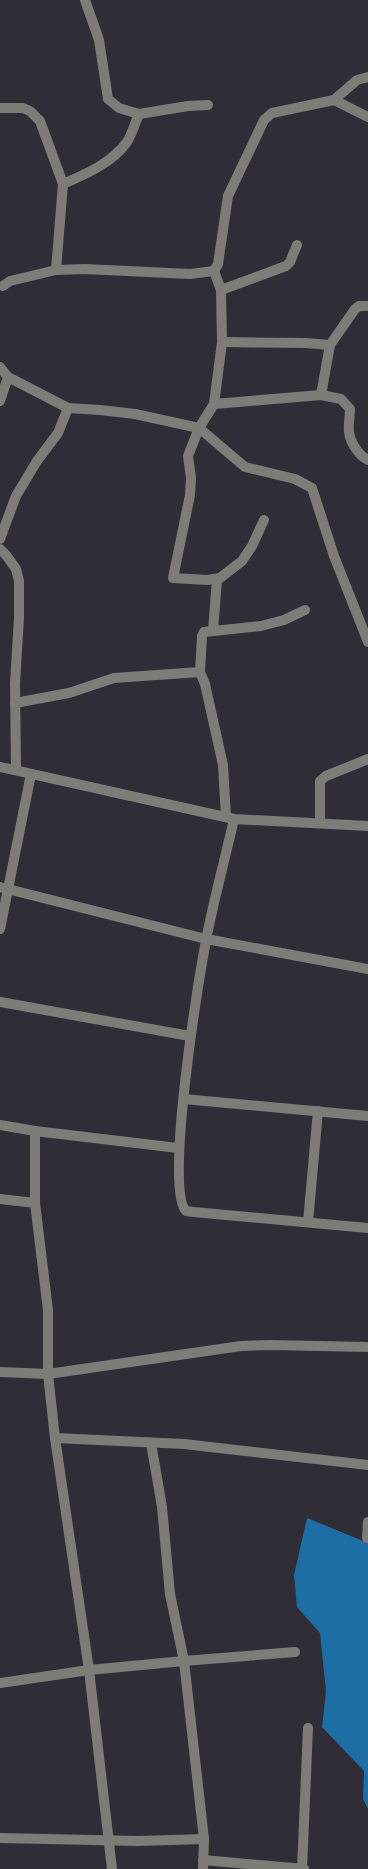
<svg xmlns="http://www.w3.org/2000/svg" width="368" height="1869" viewBox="0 0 368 1869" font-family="Helvetica,sans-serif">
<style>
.water{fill:#1e6ea6}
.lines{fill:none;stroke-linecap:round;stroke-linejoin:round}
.minor{stroke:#7f7c78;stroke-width:10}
</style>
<rect width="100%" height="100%" fill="#312d36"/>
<polygon class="water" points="307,1518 368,1543 368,1809 363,1799 364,1771 322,1727 326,1691 320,1633 297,1607 294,1575"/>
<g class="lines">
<g class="minor">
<polyline points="85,0 99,40 108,99 119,108 139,114 188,106 208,105"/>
<polyline points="334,100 368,117"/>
<polyline points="0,108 23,108 30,111 40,121 63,184 56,270"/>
<path d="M63,184c23,-10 49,-21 64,-42 5,-8 8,-19 12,-28"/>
<polyline points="214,271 218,264 228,196 264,120 272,113 334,100 357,80 368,77"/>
<polyline points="3,286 10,281 56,270 85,269 190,274 214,271 221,290 222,342 214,404 199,428 188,456 191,478 190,495 173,578 207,580 220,578 242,561 252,546 264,520"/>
<polyline points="221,290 286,266 290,262 297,245"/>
<polyline points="222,342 306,343 330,345"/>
<polyline points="0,367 8,377 68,408 100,410 135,414 199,428 245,467 295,479 312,488 334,556 368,642"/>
<polyline points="321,395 330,345 355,309 359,306 368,306"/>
<polyline points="0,401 8,377"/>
<path d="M214,404l107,-9 20,4 9,10c0,7 -2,16 -1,23 1,10 10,24 19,28"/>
<polyline points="0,539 16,496 37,461 58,433 68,408"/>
<polyline points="0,549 6,555 16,569 19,581 19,618 15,683 16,769"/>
<polyline points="213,631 217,579"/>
<polyline points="200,672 202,636 204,632 261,626 284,620 305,610"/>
<polyline points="15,703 69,693 114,678 200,672 205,684 223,765 226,817"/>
<polyline points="0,767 234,819 368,826"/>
<path d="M234,819c-9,40 -20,80 -28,121 -7,38 -42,250 -20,271l8,1 174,16"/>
<polyline points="320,823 320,781 326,776 368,759"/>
<polyline points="0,887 206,939 368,969"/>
<polyline points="0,929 31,774"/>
<polyline points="0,1002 190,1036"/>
<polyline points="184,1099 368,1116"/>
<polyline points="0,1125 35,1131 178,1148"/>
<polyline points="0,1199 35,1203 48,1310 48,1374 55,1438 89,1670 112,1869"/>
<polyline points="35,1203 35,1131"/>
<polyline points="308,1222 318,1111"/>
<polyline points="0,1372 48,1374 241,1346 270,1345 368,1347"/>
<polyline points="55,1438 184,1444 368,1465"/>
<polyline points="151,1443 162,1507 170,1594 184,1661 295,1652"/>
<polyline points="367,1538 368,1522"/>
<polyline points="0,1683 89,1670 184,1661 204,1839 203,1869"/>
<polyline points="0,1838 138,1841 204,1839"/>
<polyline points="203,1860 304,1869"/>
<polyline points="302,1869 308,1728"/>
</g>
</g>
</svg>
